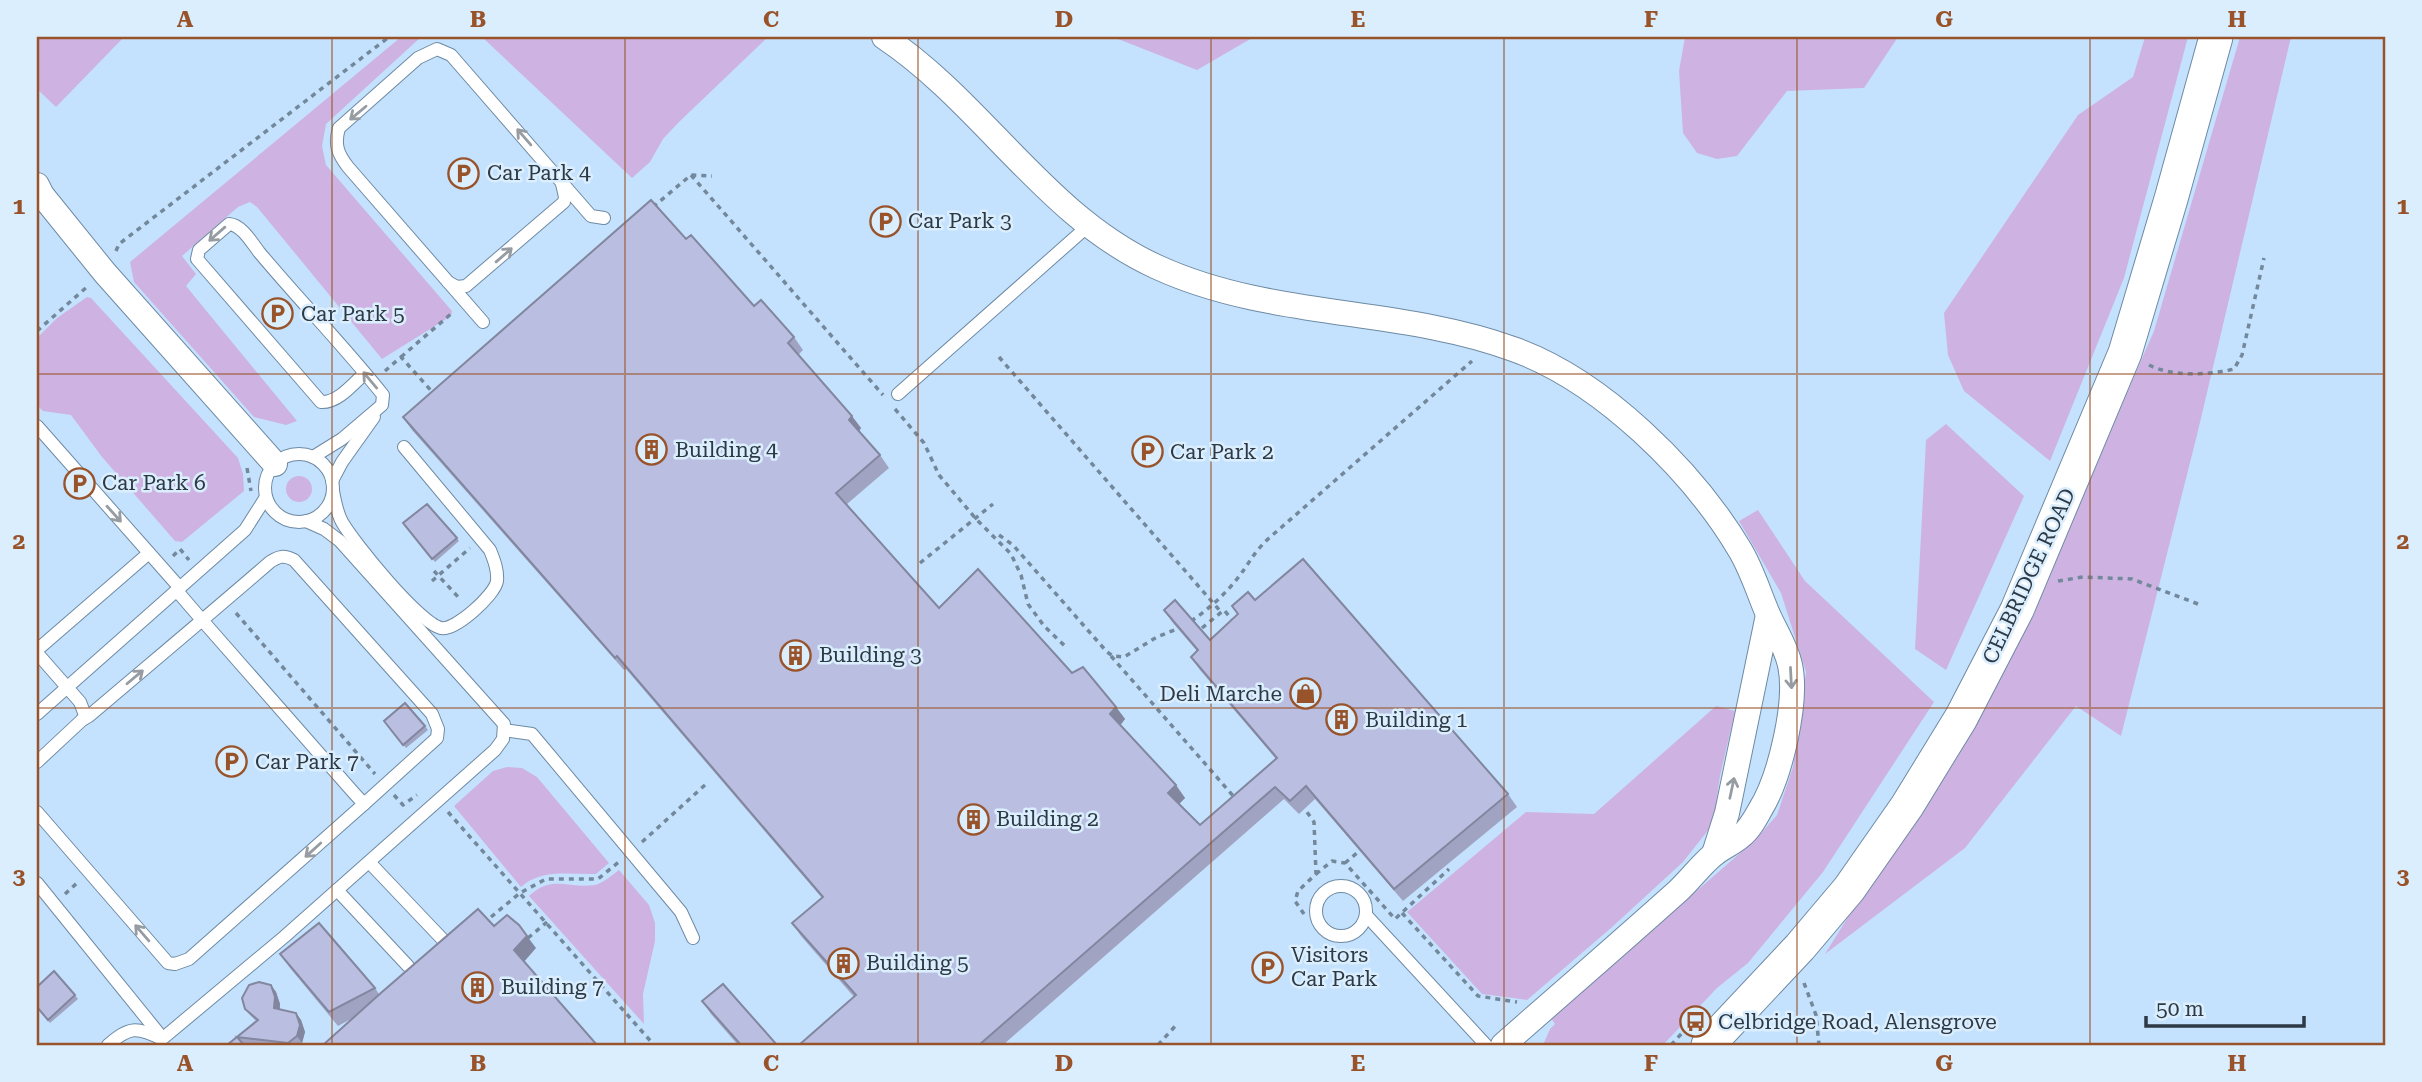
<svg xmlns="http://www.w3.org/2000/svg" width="2422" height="1082" viewBox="0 0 2422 1082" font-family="'Roboto Serif',serif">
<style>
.green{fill:#ceb3e2}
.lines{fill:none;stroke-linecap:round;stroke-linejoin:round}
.lane-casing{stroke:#6e8aa3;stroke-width:14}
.street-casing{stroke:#6e8aa3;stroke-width:26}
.secondary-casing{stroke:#6e8aa3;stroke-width:35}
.path{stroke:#73889b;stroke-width:3.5;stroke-dasharray:5 5;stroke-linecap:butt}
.lane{stroke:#fff;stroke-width:12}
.street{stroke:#fff;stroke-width:24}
.secondary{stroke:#fff;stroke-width:33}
.wall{fill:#a0a4c2}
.shaded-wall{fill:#82869e}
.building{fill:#babfe2;stroke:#82869e;stroke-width:2}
.oneway{stroke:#969ca2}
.grid{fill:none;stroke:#99532a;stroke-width:2;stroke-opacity:0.55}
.labels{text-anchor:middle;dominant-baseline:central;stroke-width:5;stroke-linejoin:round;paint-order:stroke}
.poi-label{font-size:21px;fill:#2d3944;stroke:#dbeefe;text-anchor:start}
.street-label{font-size:21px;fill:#2d3944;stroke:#dbeefe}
.neatline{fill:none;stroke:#99532a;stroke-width:2.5}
.grid-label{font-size:23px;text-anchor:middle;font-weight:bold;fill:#99532a}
</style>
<rect width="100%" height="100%" fill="#c4e2fe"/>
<g class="green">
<polygon points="37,37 124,37 56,107 37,89"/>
<polygon points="401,37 421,37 326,124 322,146 326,165 452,311 451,316 382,359 257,207 250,202 238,207 182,256 196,274 186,286 297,421 286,425 254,417 134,282 130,262"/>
<polygon points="482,37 768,37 679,122 663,139 650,162 632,178"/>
<polygon points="1113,37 1252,37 1252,38 1197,70"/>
<polygon points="1685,37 1898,37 1864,88 1787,91 1737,156 1717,159 1697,153 1683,133 1679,71"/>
<polygon points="2145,37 2188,37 2124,278 2050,461 1964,391 1948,355 1944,313 2078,115 2133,77"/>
<polygon points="2240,37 2291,37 2197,435 2121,736 2076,706 1965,848 1825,954 2014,651 2154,331"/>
<polygon points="87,297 91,298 238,458 243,474 244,491 182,542 175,541 102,457 71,415 43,411 37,405 37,338 57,318"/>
<polygon points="1946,424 2024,496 1946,670 1915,649 1926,440"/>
<circle cx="299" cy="489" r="13"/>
<polygon points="1758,510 1805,581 1934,702 1823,872 1748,963 1717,988 1663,1045 1543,1045 1550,1029 1555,1024 1551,1018 1755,840 1777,815 1793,767 1806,672 1781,593 1739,521"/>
<polygon points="1716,706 1735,711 1720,776 1713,824 1683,862 1611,928 1527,1000 1482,994 1407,912 1526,812 1594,814"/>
<path d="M507,767l15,1 15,9 72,86 -13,11c-26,1 -54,-6 -75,13l-67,-81 39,-35z"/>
<path d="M619,870l30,35 6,18v18l-12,53 1,30 -115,-128c23,-22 39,-7 66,-11 8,-2 17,-10 24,-15z"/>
</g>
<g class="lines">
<defs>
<g id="lane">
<polyline points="448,282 457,287 466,286 564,202 565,197 562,184"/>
<path d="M483,322l-135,-155c-10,-13 -14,-22 -9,-39l79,-70 19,-9 14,6 140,161 13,2"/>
<polyline points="898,394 1088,226"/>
<polyline points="37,426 180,588"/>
<circle cx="299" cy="488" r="34"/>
<path d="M313,457l29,-18 40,-34 1,-10c-39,-49 -83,-94 -124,-143 -7,-9 -17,-27 -30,-28l-30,26 -2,9 124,143c17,1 32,-18 44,-29"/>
<polyline points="332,481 342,462 374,417"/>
<path d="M333,491c2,11 4,22 9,31 12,21 78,102 99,106 14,3 54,-33 56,-47 1,-11 -3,-21 -7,-31l-86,-103"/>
<polyline points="37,650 149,553"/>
<polyline points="37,653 80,702 85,715 82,720 37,762"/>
<polyline points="37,714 245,530 266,497"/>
<path d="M82,720l7,-4c60,-51 121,-102 181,-154 9,-6 14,-7 24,-2l138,154 6,15 -1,9 -73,66 -11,-12 -151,-172 -25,-29"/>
<polyline points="504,730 532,734 681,912 693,938"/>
<polyline points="37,812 168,963 175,964 189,959 364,804"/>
<polyline points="369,862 446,943"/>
<polyline points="37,883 160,1035"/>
<circle cx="1341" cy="911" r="25"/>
<polyline points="337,890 408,966"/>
<polyline points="1366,915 1486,1045"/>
<path d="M108,1045c21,-18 28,-19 54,-6l122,-102 211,-187 8,-11 1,-15 -164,-183 -16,-12 -18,-8"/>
</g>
<g id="street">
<path d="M884,37c100,67 161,179 273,230 113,52 241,40 356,82 88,31 180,122 227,201 12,20 18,41 27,62 7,17 19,34 23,53 8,37 -10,113 -30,145 -5,9 -11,20 -19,26 -9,8 -20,12 -28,19 -13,11 -23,25 -35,36 -58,52 -117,103 -175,154"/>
<polyline points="37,185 42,195 105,273 275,464"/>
<polyline points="1714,854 1727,813 1768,615"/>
</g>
<polyline id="secondary" points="1708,1045 1800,947 1849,889 1907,806 1961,718 2017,610 2125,353 2171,199 2216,37"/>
</defs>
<use href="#lane" class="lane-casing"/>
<use href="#street" class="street-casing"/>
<use href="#secondary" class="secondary-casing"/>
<g class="path">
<polyline points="691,175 883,395"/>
<polyline points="653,207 691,175 712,176"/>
<polyline points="116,251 119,244 389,37"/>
<polyline points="37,331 88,286"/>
<polyline points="401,357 452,313"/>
<polyline points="999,357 1221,612"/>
<path d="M2149,365c23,12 60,10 85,4l8,-14 22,-97"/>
<polyline points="385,371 401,357 435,395"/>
<polyline points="895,409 924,443 939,475 976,519 1011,554 1021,575 1028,604 1044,626 1066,647"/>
<polyline points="247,468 251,491"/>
<polyline points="999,535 1013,545 1107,652 1113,656 1124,657 1157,637 1182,627"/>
<polyline points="173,556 180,549 189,560"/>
<polyline points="920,563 993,504"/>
<polyline points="434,571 461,600"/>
<polyline points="432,581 470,548"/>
<polyline points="2058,581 2083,577 2132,579 2198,604"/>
<polyline points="236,613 375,774"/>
<path d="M1191,621c17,-11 34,-27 46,-42 12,-15 16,-26 31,-40l204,-178"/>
<polyline points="1202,628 1224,610 1234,622"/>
<polyline points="1111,656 1235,798"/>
<polyline points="394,795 403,805 417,795"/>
<polyline points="448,812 654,1045"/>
<polyline points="642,842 705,785"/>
<polyline points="1345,863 1358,852"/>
<polyline points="1316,874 1332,861 1345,863 1395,919 1449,869"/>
<polyline points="65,894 77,883"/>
<polyline points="1402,913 1478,996 1517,1002"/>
<polyline points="1304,914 1295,901 1298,891 1316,874 1314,822 1304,808"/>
<polyline points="491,917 520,893 546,879 598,879 620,861"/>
<polyline points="528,938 547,922"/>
<polyline points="1804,983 1816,1015 1819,1045"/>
<polyline points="1158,1045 1178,1023"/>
<polyline points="1671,1045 1684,1031"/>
</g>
<use href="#lane" class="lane"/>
<use href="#street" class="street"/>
<use href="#secondary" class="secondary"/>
</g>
<g class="wall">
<polygon points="686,239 754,306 794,337 803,350 798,355 861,428 859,431 880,455 889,468 847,504 939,608 1072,673 1116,707 1125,719 1120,725 1185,798 1179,804 1200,825 1276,759 1200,670 1191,657 1197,651 1173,623 1164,610 1210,640 1238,615 1232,606 1255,600 1508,794 1517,807 1403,901 1315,799 1299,814 1284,799 1003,1045 799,1045 854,997 801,936 792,923 822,898 626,669 624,670 412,430 403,417"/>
<polygon points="403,523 457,538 459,541 435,562"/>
<polygon points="384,721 425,726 428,730 406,748"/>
<polygon points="494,926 536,948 353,1018 338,1026 290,968 280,954 375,988 379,994"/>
<polygon points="271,985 276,992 280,1004 280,1009 296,1013 301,1020 305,1032 302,1043 299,1045 243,1044 227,1045 256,1021 250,1015 245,1009"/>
<polygon points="75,995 78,999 50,1023 37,1008"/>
<polygon points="702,1001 777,1045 738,1045 711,1014"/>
</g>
<g class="shaded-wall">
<polygon points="852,416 861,428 858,433 849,420"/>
<polygon points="1116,707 1125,719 1119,727 1110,714"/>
<polygon points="1176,785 1185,798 1177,806 1168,793"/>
<polygon points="527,936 536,948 523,963 514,950"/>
<polygon points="271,985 276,992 280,1004 279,1015 274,1008"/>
<polygon points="296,1013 301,1020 305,1032 302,1043 297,1036"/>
</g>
<g class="building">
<polygon points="651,200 686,239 691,235 754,306 761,300 794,337 788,343 852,416 849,420 880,455 836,493 939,608 978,569 1072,673 1083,667 1116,707 1110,714 1176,785 1168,793 1200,825 1277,758 1191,657 1198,650 1164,610 1175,600 1210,640 1238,614 1232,606 1248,592 1255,600 1303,559 1508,794 1394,889 1306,786 1290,801 1275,787 979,1045 799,1045 856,995 792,923 823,897 617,656 615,658 403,417"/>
<polygon points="427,504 457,538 432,559 403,523"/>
<polygon points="405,703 425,726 403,745 384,721"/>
<polygon points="478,909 494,926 507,915 519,925 527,936 514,950 597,1045 323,1045 382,992"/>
<polygon points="319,923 375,988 329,1012 280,954"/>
<polygon points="54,971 75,995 48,1020 37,1007 37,987"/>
<polygon points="259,982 271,985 275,997 274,1008 296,1013 300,1025 297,1036 288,1043 237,1037 244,1045 227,1045 258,1020 245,1009 242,998 249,985"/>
<polygon points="723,984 777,1045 741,1045 702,1001"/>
</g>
<defs><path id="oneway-shaft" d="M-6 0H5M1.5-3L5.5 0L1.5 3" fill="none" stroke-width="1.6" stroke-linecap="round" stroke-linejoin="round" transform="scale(1.75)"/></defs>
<g class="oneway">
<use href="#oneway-shaft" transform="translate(358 113) rotate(140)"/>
<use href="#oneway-shaft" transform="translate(524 137) rotate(-131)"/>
<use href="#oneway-shaft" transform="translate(217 234) rotate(139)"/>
<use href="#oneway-shaft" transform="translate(504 255) rotate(-41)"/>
<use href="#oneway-shaft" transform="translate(370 380) rotate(-130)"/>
<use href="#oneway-shaft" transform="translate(114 514) rotate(48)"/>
<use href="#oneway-shaft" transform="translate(135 677) rotate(-40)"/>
<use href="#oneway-shaft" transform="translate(1791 678) rotate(87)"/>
<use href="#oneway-shaft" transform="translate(1732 788) rotate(-78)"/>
<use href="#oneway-shaft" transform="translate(313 850) rotate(138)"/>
<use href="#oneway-shaft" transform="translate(142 933) rotate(-131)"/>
</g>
<path class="grid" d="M332,37v1008M625,37v1008M918,37v1008M1211,37v1008M1504,37v1008M1797,37v1008M2090,37v1008M37,374h2348M37,708h2348"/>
<defs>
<symbol id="parking-ring" viewBox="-11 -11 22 22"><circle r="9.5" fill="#dbeefe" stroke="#99532a" stroke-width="1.5"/><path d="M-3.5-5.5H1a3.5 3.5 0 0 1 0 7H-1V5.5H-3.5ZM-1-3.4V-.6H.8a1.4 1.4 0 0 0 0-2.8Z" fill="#99532a"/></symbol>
<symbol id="building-ring" viewBox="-11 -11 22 22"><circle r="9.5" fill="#dbeefe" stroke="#99532a" stroke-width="1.5"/><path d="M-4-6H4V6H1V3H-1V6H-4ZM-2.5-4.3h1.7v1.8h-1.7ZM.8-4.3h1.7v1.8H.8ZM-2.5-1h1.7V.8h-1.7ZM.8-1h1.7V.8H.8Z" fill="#99532a"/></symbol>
<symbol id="shop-ring" viewBox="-11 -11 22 22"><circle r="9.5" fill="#dbeefe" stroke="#99532a" stroke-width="1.5"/><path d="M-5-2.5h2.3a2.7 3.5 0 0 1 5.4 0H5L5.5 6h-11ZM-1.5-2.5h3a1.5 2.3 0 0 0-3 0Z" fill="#99532a"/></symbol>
<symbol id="bus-ring" viewBox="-11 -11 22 22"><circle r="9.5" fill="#dbeefe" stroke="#99532a" stroke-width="1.5"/><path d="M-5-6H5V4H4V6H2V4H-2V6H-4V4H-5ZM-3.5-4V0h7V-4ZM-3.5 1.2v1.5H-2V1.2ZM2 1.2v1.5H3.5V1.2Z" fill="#99532a"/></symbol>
</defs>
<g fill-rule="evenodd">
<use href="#parking-ring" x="446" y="156" width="35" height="35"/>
<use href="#parking-ring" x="868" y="204" width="35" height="35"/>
<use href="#parking-ring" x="260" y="296" width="35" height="35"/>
<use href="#building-ring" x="634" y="432" width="35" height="35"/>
<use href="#parking-ring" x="1130" y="434" width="35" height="35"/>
<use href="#parking-ring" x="62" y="466" width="35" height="35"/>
<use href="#building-ring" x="778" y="638" width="35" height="35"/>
<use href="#shop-ring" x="1288" y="676" width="35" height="35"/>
<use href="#building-ring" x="1324" y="702" width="35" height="35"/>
<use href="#parking-ring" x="214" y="744" width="35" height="35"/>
<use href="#building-ring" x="956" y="802" width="35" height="35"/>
<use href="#building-ring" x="826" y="946" width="35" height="35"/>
<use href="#parking-ring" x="1250" y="950" width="35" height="35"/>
<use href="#building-ring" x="460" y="970" width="35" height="35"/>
<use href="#bus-ring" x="1678" y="1004" width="35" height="35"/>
</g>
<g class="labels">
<g class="poi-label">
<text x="487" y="173">Car Park 4</text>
<text x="908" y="221">Car Park 3</text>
<text x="301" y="314">Car Park 5</text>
<text x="675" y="450">Building 4</text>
<text x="1170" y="452">Car Park 2</text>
<text x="102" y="483">Car Park 6</text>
<text x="819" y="655">Building 3</text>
<text x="1282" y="694" text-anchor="end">Deli Marche</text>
<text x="1365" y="720">Building 1</text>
<text x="255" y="762">Car Park 7</text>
<text x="996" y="819">Building 2</text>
<text x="1291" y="955">Visitors<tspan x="1291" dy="24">Car Park</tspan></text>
<text x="866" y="963">Building 5</text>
<text x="501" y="987">Building 7</text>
<text x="1718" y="1022">Celbridge Road, Alensgrove</text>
</g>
<g class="street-label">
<text transform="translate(2029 576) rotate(-65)">CELBRIDGE ROAD</text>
</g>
</g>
<rect width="2422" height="1082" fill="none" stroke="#dbeefe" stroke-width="77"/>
<path d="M2146 1016v10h158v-10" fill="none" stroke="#2d3944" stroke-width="3.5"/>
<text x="2156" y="1016" font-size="21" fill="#2d3944" stroke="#dbeefe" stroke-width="5" paint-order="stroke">50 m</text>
<rect x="38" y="38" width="2346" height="1006" class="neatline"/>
<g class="grid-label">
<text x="185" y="27">A</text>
<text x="478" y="27">B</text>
<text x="771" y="27">C</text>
<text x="1064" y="27">D</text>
<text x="1358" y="27">E</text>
<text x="1651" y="27">F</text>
<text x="1944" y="27">G</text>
<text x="2237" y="27">H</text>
<text x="19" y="214">1</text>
<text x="2403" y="214">1</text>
<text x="19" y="549">2</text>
<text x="2403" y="549">2</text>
<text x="19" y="884">3</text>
<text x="2403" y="884">3</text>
<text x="185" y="1071">A</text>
<text x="478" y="1071">B</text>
<text x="771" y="1071">C</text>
<text x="1064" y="1071">D</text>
<text x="1358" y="1071">E</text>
<text x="1651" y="1071">F</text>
<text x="1944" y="1071">G</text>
<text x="2237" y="1071">H</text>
</g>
</svg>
